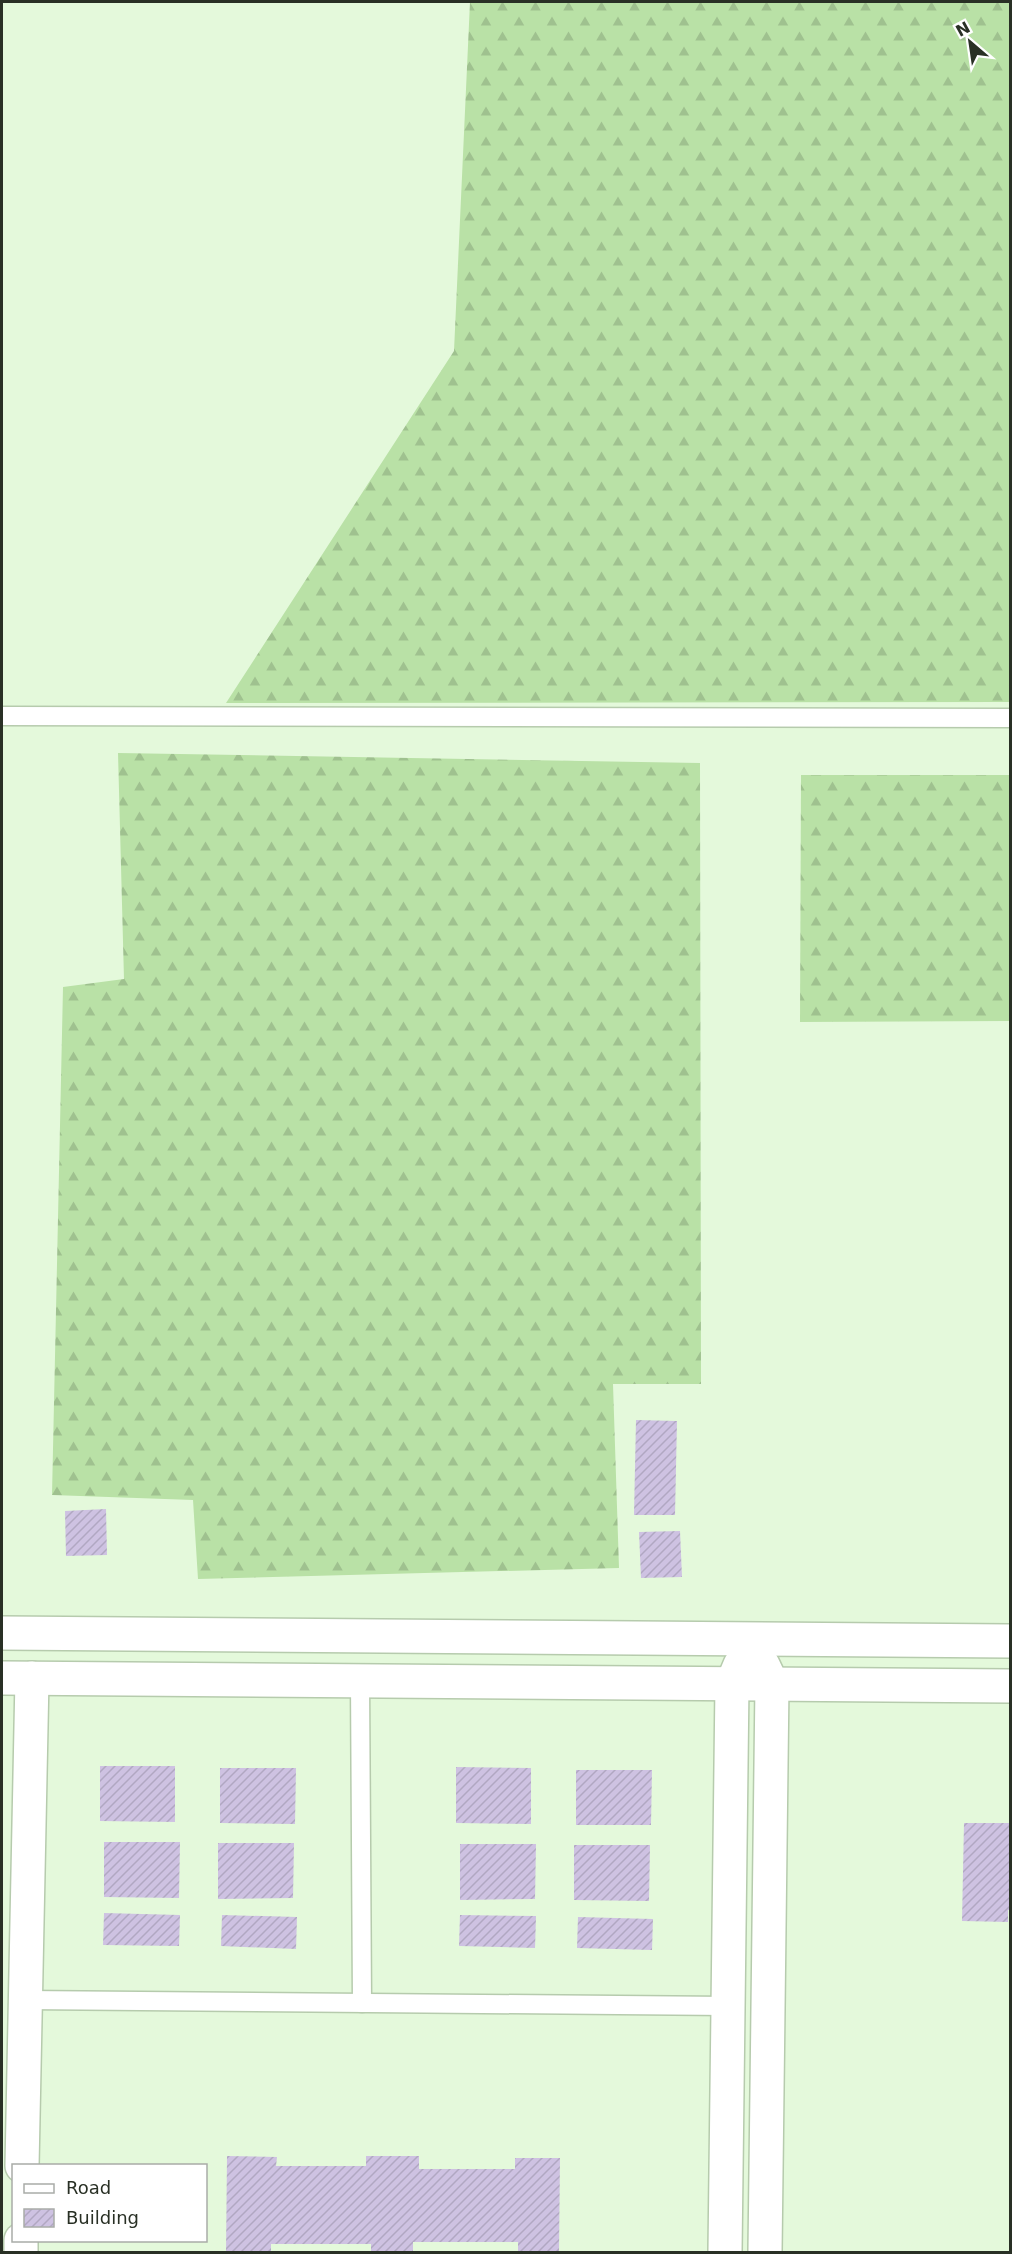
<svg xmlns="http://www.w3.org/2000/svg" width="1012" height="2254" viewBox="0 0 1012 2254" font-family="'DejaVu Sans',sans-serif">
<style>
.forest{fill:url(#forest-firs)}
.building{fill:url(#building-hatch)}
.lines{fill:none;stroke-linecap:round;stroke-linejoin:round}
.service-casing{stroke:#b6cbad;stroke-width:21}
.minor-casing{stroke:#b6cbad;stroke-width:36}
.service{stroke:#fff;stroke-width:18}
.minor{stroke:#fff;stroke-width:33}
</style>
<defs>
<pattern id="forest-firs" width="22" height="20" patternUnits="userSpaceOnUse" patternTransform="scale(1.5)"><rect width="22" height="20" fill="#b9e1a6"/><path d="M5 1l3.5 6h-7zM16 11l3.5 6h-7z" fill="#9fc18f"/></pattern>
<pattern id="building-hatch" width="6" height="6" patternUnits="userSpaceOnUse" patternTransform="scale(1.5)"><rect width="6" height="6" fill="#cec2e2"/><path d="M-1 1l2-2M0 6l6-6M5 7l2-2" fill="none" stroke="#b1a7c2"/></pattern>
</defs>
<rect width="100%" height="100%" fill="#e4f9db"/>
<g class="forest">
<polygon points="470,2 1010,2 1010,702 226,703 454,351"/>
<polygon points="118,753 700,763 701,1384 613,1384 619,1568 198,1579 193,1500 52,1495 63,987 124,979"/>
<polygon points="801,775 1010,775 1010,1021 800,1022"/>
</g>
<g class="building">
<polygon points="636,1420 677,1421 675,1515 634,1515"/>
<polygon points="106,1509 107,1555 66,1556 65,1511"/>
<polygon points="680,1531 682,1577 641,1578 639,1532"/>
<polygon points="100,1766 175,1766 175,1822 100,1821"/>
<polygon points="456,1767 531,1768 531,1824 456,1823"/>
<polygon points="220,1768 296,1768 295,1824 220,1823"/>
<polygon points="576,1770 652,1770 651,1825 576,1825"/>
<polygon points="964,1823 1010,1823 1010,1910 1008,1910 1008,1922 962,1921"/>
<polygon points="104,1842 180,1842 179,1898 104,1897"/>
<polygon points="218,1843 294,1843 293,1898 218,1899"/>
<polygon points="460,1844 536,1844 535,1899 460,1900"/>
<polygon points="574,1845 650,1845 649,1901 574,1900"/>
<polygon points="104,1913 180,1915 179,1946 103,1945"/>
<polygon points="222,1915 297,1917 296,1949 221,1946"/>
<polygon points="460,1915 536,1916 535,1948 459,1946"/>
<polygon points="578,1917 653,1919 652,1950 577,1948"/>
<polygon points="227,2156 277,2157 276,2166 366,2166 366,2156 419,2156 419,2169 515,2169 515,2158 560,2158 559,2252 518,2252 518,2242 413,2242 413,2252 371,2252 371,2244 271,2244 271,2252 226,2252"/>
</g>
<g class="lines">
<defs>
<g id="service">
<polyline points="2,716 1010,718"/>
<polyline points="360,1681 362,2003"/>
<polyline points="25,2000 728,2006"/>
</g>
<g id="minor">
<polyline points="2,1633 1010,1641"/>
<polyline points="763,1665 772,1684 765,2252"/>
<polyline points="2,1678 1010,1686"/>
<polyline points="22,2166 32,1678"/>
<polyline points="21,2252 21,2240"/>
<polyline points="725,2252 732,1684 740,1665"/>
</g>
</defs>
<use href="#service" class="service-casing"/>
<use href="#minor" class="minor-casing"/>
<use href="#service" class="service"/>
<use href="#minor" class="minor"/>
</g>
<rect width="1012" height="2254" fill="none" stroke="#293025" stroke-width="6"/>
<rect x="12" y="2164" width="195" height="78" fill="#ffffff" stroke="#a9aca8" stroke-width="1.5"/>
<rect x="24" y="2184" width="30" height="9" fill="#ffffff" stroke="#a9aca8" stroke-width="1.5"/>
<text x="66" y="2194" font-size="18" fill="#293025">Road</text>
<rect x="24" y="2209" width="30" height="18" fill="url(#building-hatch)" stroke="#a9aca8" stroke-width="1.5"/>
<text x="66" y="2224" font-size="18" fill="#293025">Building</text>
<g transform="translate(970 42) rotate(331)" stroke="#ffffff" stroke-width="4.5" paint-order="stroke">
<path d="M0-4.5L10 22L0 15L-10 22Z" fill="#293025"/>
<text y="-9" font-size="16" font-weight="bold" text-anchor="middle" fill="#293025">N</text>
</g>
</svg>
